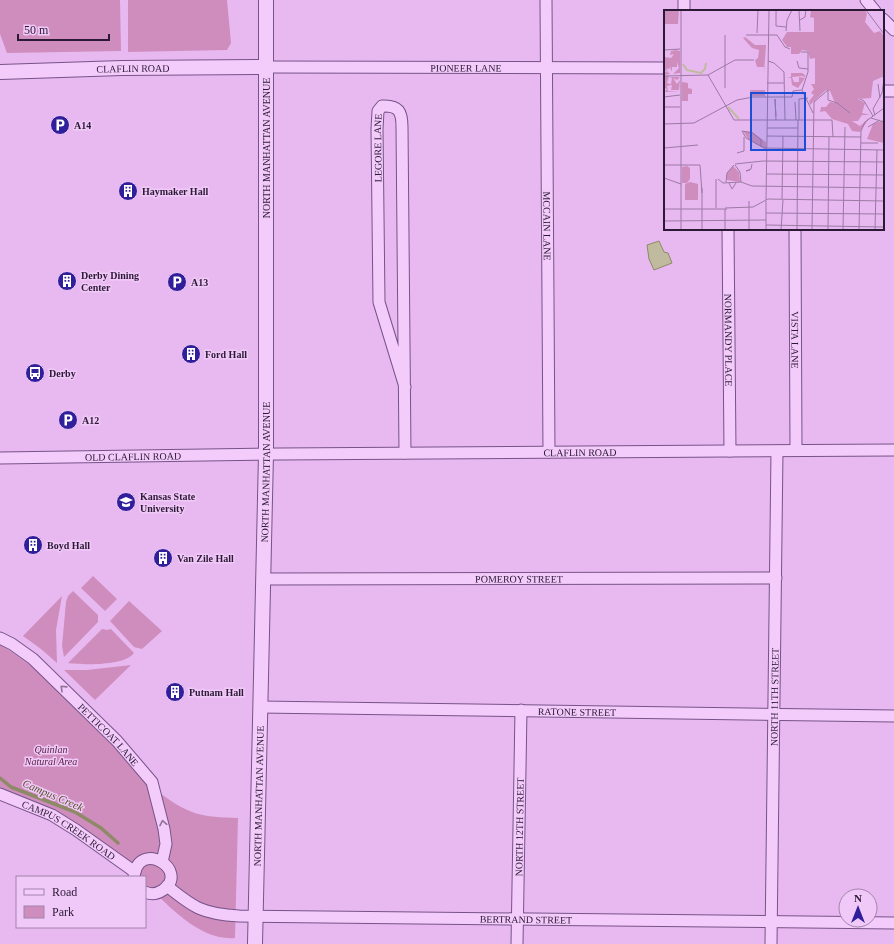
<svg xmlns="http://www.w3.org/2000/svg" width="894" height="944" viewBox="0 0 894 944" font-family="Georgia,serif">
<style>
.green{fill:#cf8dbe}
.water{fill:#c0bb9e;stroke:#8e8966}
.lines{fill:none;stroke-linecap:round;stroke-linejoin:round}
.stream{stroke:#8e8966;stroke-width:3.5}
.minor-casing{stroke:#765388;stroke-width:13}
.tertiary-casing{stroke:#765388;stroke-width:16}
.minor{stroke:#f4ccfb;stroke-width:11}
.tertiary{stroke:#f4ccfb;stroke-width:14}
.oneway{stroke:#907298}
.labels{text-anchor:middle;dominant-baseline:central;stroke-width:3;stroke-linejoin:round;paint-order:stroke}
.street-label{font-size:10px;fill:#2b1935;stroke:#f1c9f8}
.poi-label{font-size:10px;font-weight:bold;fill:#2b1935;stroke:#f1c9f8;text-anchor:start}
.park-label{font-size:10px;font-style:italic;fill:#531e3e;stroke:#f1c9f8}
.water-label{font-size:11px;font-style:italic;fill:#535627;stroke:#f1c9f8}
.inset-river{fill:none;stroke:#c0bb9e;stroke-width:2}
.inset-road{fill:none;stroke:#9c79a5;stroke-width:1}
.view{fill:#1d4ed8;fill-opacity:0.15;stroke:#1d4ed8;stroke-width:2}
.inset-edge{fill:none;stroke:#2b1935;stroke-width:2}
</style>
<rect width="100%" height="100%" fill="#e8b9f0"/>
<g class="green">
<polygon points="0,0 120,0 121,51 7,53 0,34"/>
<polygon points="128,0 227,0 231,43 227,50 128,52"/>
<polygon points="93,576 117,599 105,611 81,588"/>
<polygon points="73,591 98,615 98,622 64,657 62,646 66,602 68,596"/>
<polygon points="62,596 56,630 57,663 41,649 23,636"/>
<polygon points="129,601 162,631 142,649 134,647 110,621"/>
<path d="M102,629l5,1 4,-1 23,24c-9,13 -51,12 -66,10z"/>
<path d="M0,644l33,23 127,126c29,22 42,24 78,25l-3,120c-36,3 -65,-32 -90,-54v-7h-7l-95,-71 -43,-18z"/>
<polygon points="131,665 95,700 64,670 87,670"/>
</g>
<polygon class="water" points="659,241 664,252 668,253 672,263 654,270 649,259 647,245"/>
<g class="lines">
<polyline class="stream" points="0,778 11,787 75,812 101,828 118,843"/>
<defs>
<g id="minor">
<path id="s1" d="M546,0l3,452"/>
<polyline points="684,0 684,11"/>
<polyline points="866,0 875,11"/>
<polyline points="883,19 894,30"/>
<path id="s2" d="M266,67l399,1"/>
<polyline points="883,91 894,91"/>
<path id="s3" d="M728,229l2,222"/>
<path id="s4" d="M795,229l1,221"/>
<path id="s5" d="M405,387l-26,-85 -2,-173 1,-18 4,-5c17,-1 20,6 20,21l3,326"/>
<path id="s6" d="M0,458l280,-4 614,-4"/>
<path id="s7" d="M263,579l513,-1"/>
<path id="s8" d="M0,638l12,6 21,15 84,82 35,41 12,47 2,15 -4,18"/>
<path id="s9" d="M260,707l634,9"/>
<path id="s10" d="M0,794l52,21 24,15 59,42"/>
<path d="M134,877c4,-39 57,-7 29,13 -6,4 -12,5 -18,2"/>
<path id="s11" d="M167,886c27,22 36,28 72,30l655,7"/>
<path id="s12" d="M517,944l4,-234"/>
<path id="s13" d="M771,944l6,-493"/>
</g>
<g id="tertiary">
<path id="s14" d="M0,72l122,-4 144,-1"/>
<path id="s15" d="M255,944l11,-490v-454"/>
</g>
</defs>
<use href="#minor" class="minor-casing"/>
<use href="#tertiary" class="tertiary-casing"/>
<use href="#minor" class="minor"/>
<use href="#tertiary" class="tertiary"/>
</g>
<defs><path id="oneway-chevron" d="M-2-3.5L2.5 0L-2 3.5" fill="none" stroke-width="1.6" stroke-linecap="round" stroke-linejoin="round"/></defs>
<g class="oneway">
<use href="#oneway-chevron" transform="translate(63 688) rotate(-136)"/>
<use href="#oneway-chevron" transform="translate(163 823) rotate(-101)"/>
</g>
<defs>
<symbol id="parking-disc" viewBox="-11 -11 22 22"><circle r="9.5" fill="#2f1f9b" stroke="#f1c9f8"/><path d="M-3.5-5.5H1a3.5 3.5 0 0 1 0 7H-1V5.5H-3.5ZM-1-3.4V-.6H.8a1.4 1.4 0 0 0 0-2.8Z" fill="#fff"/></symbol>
<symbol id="building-disc" viewBox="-11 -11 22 22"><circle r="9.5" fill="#2f1f9b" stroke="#f1c9f8"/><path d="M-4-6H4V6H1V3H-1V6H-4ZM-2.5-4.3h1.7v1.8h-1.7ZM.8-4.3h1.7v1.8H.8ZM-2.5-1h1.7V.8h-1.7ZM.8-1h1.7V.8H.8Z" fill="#fff"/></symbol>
<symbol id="bus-disc" viewBox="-11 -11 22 22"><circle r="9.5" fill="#2f1f9b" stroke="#f1c9f8"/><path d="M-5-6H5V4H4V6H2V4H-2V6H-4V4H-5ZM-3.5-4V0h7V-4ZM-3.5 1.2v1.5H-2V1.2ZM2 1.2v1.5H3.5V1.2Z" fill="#fff"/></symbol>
<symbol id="university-disc" viewBox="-11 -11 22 22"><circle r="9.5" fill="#2f1f9b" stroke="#f1c9f8"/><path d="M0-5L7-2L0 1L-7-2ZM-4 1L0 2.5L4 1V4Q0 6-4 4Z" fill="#fff"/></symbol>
</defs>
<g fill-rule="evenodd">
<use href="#parking-disc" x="49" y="114" width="22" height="22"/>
<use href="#building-disc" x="117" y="180" width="22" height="22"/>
<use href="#building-disc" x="56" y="270" width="22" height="22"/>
<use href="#parking-disc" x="166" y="271" width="22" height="22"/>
<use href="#building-disc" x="180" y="343" width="22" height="22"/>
<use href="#bus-disc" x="24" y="362" width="22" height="22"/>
<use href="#parking-disc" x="57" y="409" width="22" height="22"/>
<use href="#university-disc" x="115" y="491" width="22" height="22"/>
<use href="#building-disc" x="22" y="534" width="22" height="22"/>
<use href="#building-disc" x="152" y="547" width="22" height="22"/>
<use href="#building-disc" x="164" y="681" width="22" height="22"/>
</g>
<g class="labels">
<g class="street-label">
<text stroke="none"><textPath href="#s14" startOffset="133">CLAFLIN ROAD</textPath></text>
<text stroke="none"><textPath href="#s2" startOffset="200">PIONEER LANE</textPath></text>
<text transform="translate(266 148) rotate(-90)">NORTH MANHATTAN AVENUE</text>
<text stroke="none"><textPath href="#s5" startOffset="243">LEGORE LANE</textPath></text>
<text stroke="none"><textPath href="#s1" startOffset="226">MCCAIN LANE</textPath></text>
<text stroke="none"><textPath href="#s3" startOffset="111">NORMANDY PLACE</textPath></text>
<text stroke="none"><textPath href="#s4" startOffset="111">VISTA LANE</textPath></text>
<text stroke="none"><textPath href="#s6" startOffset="580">CLAFLIN ROAD</textPath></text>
<text stroke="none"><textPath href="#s6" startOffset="133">OLD CLAFLIN ROAD</textPath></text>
<text stroke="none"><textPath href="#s15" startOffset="472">NORTH MANHATTAN AVENUE</textPath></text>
<text stroke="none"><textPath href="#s7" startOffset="256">POMEROY STREET</textPath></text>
<text stroke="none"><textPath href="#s13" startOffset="247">NORTH 11TH STREET</textPath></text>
<text stroke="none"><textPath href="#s9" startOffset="317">RATONE STREET</textPath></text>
<text stroke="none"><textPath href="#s8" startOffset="146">PETTICOAT LANE</textPath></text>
<text stroke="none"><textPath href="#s15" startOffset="148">NORTH MANHATTAN AVENUE</textPath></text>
<text stroke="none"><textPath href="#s12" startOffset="117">NORTH 12TH STREET</textPath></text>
<text stroke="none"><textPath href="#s10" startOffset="78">CAMPUS CREEK ROAD</textPath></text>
<text stroke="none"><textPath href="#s11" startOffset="367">BERTRAND STREET</textPath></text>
</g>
<g class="poi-label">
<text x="74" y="125">A14</text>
<text x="142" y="191">Haymaker Hall</text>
<text x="81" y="275">Derby Dining<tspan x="81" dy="12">Center</tspan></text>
<text x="191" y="282">A13</text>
<text x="205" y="354">Ford Hall</text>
<text x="49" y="373">Derby</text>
<text x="82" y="420">A12</text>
<text x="140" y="496">Kansas State<tspan x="140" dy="12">University</tspan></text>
<text x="47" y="545">Boyd Hall</text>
<text x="177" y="558">Van Zile Hall</text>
<text x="189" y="692">Putnam Hall</text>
</g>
<g class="park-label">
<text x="51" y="749">Quinlan<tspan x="51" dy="12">Natural Area</tspan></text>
</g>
<g class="water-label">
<text transform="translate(53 795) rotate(23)">Campus Creek</text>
</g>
</g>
<g transform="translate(664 10)">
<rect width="220" height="220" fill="#e8b9f0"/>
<path d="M0,0h15l-1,14h-14zM147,0h54l2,4 -2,8 9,11 6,-2 4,5v42l-2,-1 -9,4 -2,17 -13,1 7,4 -3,10 8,2h-8l-4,6h-6l8,5 10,-9 -10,15 -8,-1 -4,-7 -16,-5 -7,-8 -5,1 1,-5h5l4,-5 5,1 -5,-12 -4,-1 -16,15 -1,-4 5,-6 -3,-2 3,-4 -3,-5h4v-26l-5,1 -2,-8 -6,-1 -3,4h-8v-7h-4l-5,-7 5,-8h27v-14l-4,-1zM81,27l10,8h11l-2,27v-5h-7l-2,-7 3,-2 1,-8 -7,-2 -9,-10zM12,40l4,1v22l-7,1 6,-6 -2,-6v5h-5v3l-1,1 -1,-6v3l-4,2 4,4 -6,1v-4l4,2 -3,-3 2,-3 -3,4v-14l7,1 3,-4 -4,1 1,-4zM127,63h11l3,2v2l-3,-1 -10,1 2,5h5v-5l6,1 -7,10 -6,-3 -1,-7 -4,-1h4zM0,66h5l-2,7 3,1h4h-3l1,-6 -3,-1h11l-3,3 -4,-2 4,6 3,-4 -1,10h-8l1,-5 -5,1 1,5h11l-15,1 3,-3 -3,-1zM18,72l6,1v5l4,1v5h-4v7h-6zM86,80h15v6h-13zM220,110v23l-17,-4 6,-15zM79,121l9,1 14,10v8l-18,-11zM23,156l3,2v11l-3,4h-5v-16zM69,156l6,6 1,10 -13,-2v-7zM26,172l8,2v16h-13v-16z" fill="#cf8dbe"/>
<path class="inset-river" d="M19,54l4,6 14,3 4,-4 1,-6M64,97l11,12"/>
<path class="inset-road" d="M112,0v16l10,1M135,0l1,21M202,0l18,24M136,10l5,-3 1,-7M122,21l1,-11 5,-10M93,23l1,-23M82,25h31l8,12 5,2M0,40l16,-1M137,42h7v20l-6,18 11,23M104,51l6,2 10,9 1,48M133,51l2,7 9,1M44,65l26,45M0,66l44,-1 27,-15h19M103,73h17M214,74l2,14M61,78v-53M0,87l16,-2M196,89l4,2 9,15M131,92l1,18M0,97h16M211,105l-2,-6 9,-16 2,-14M112,106l-1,-17 1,21M207,108l13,4M70,110h98l1,17M135,110v-21l9,-1M0,114l30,-1 43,-23 16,-3h39l1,-6 9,-1M204,117l12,-7M103,118h31M103,126l94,1M197,133h17M97,137v-7l-8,-7 -11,-2 4,7 18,10 120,2M0,138l34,-3M73,143l7,-2v-14M71,154l28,-3 121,1M0,155h36l2,28M71,155l5,7 1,10M86,160l-4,1 5,-2 1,-5M103,164l117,1M0,168l17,6M54,169l5,4 18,-1 11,4 132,2M62,172l1,-9 7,-8M65,173l3,6 4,-6M38,178v42M118,189l1,-63M102,190l3,-190M52,198v-29M61,198l28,-1 15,-8 116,2M0,199h63M61,199v21M102,203l118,1M0,211l102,-1M102,215l118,2M17,220v-220M85,220v-29M102,220v-29M117,220l2,-30M133,220l1,-110M148,220l2,-128 14,-12v10l9,3 13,10M164,220l1,-93M179,220l2,-103M195,220l2,-99 4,-9 19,-14M211,220l2,-80"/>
<path class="view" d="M87,83h54v57h-54z"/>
<rect width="220" height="220" class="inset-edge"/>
</g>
<rect x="16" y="876" width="130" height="52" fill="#f1c9f8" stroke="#a283aa"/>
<rect x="24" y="889" width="20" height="6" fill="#f4ccfb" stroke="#a283aa"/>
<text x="52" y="896" font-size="12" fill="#2b1935">Road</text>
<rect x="24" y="906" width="20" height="12" fill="#cf8dbe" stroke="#a283aa"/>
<text x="52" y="916" font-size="12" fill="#2b1935">Park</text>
<g transform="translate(858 908)"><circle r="19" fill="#f1c9f8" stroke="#a283aa"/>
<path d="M0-3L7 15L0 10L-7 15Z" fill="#2f1f9b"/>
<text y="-6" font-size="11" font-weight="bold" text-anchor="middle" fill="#2b1935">N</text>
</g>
<path d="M18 34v6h91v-6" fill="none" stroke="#2b1935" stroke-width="2"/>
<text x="24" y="34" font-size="12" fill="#2b1935" stroke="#f1c9f8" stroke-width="3" paint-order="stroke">50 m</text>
</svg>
